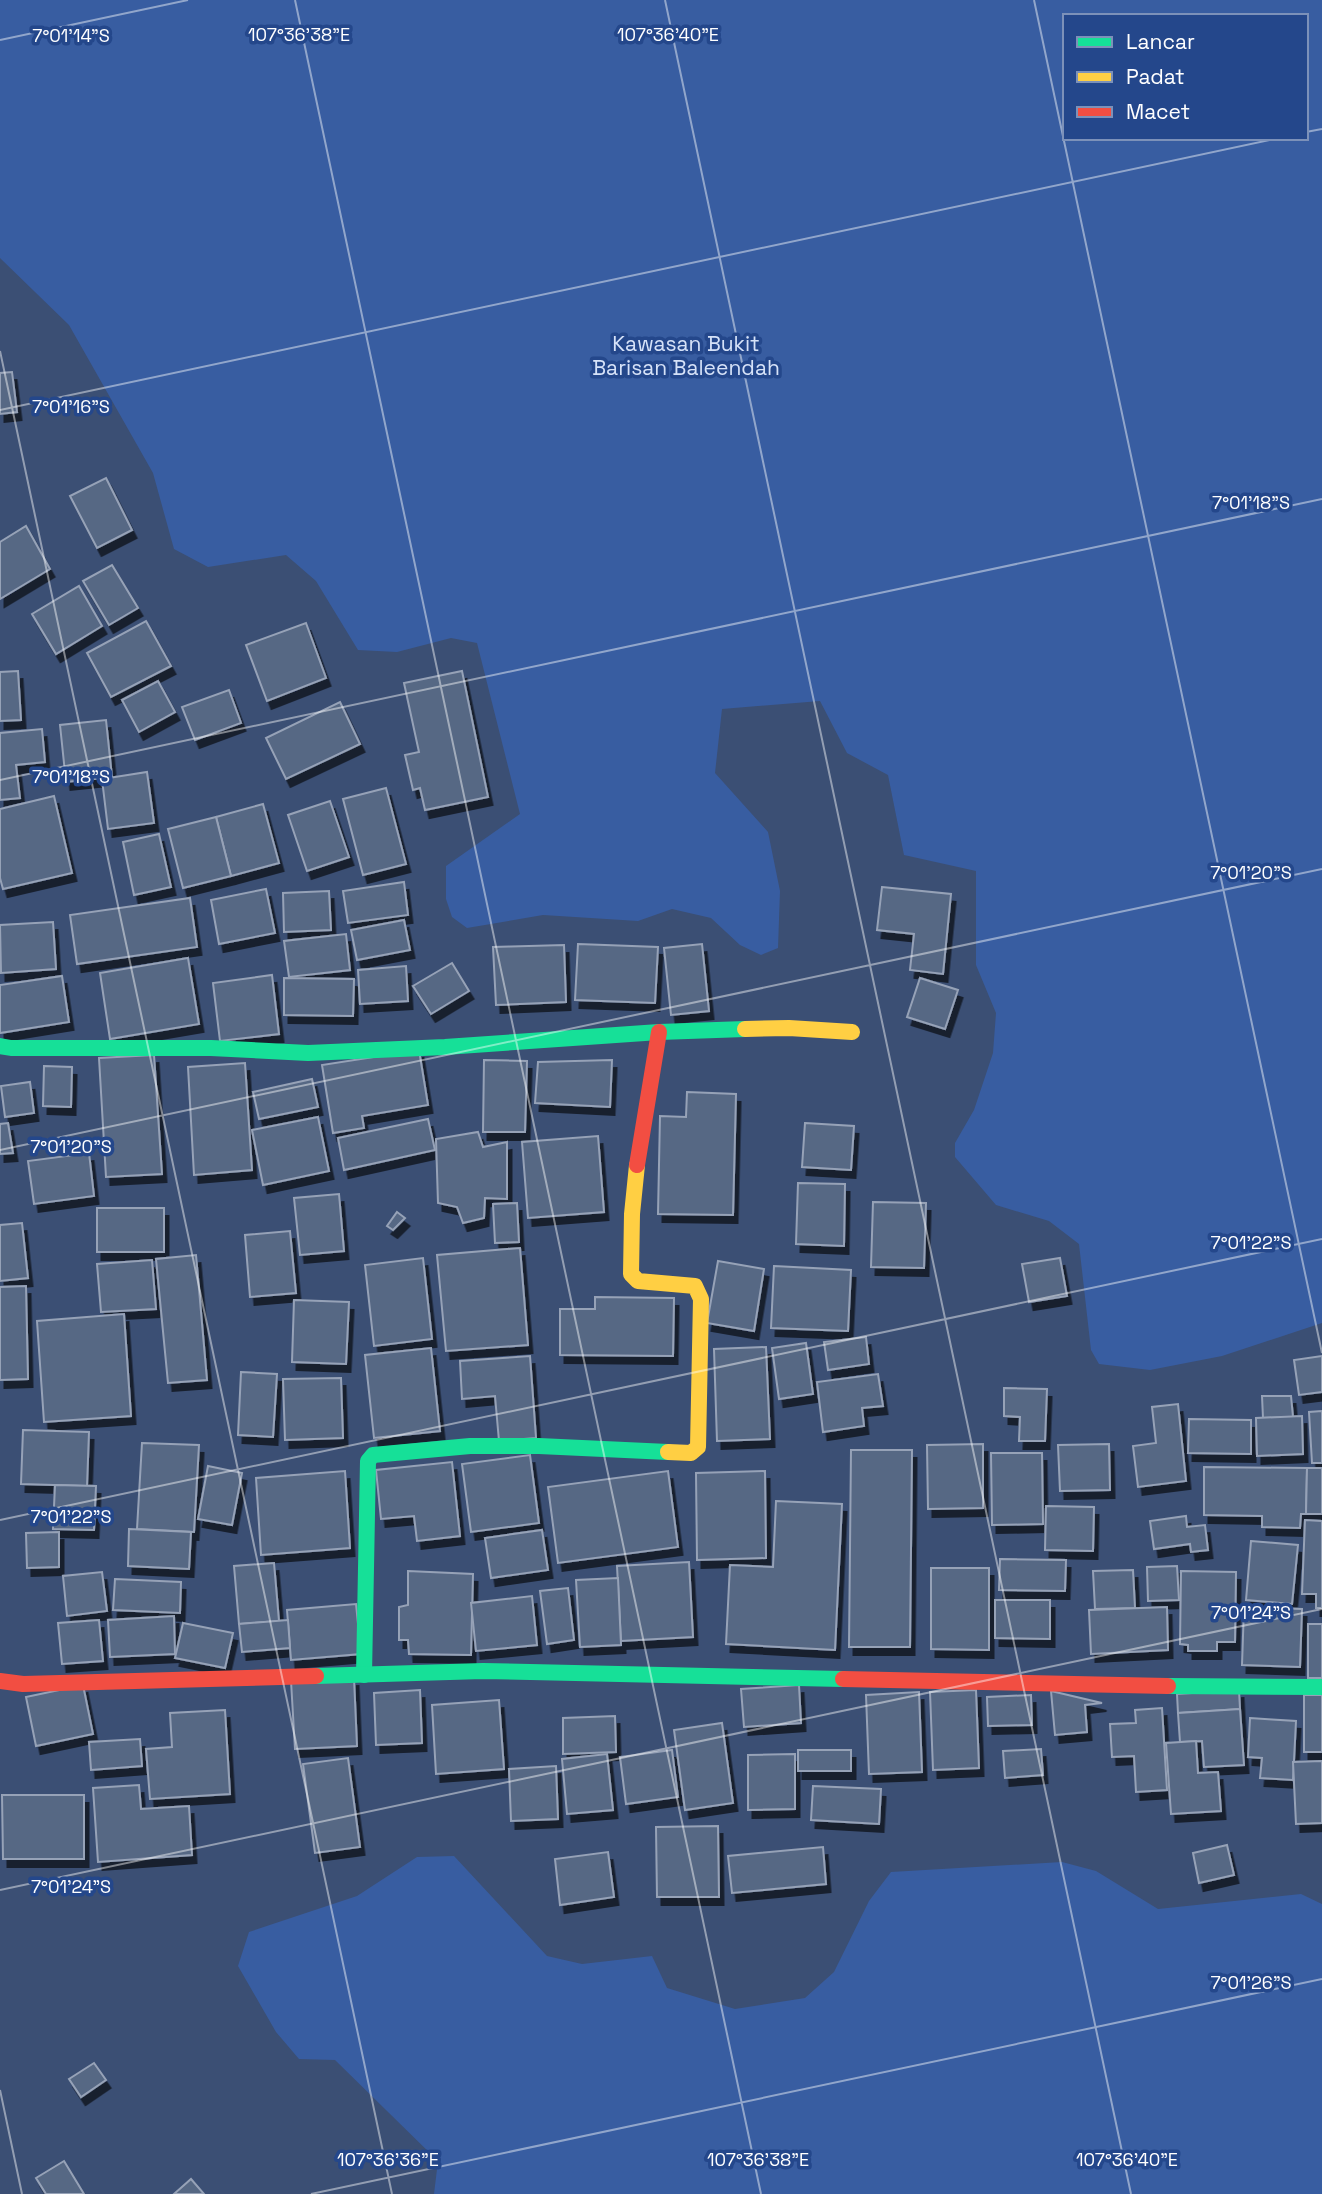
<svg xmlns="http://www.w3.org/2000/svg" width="1322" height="2194" viewBox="0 0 1322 2194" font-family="'Space Grotesk',sans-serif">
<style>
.green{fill:#385da1;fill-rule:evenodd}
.building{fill:#566784;stroke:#96a2b7;stroke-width:2;filter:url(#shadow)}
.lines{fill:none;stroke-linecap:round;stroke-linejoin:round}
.fast{stroke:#16e098;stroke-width:16}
.slow{stroke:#ffcf43;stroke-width:16}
.jam{stroke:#f24e42;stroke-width:16}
.ticks{fill:none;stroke:#fff;stroke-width:2;stroke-opacity:0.45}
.labels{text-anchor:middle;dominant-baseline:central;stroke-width:7;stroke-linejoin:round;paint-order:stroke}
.park-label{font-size:21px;fill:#d6e2f8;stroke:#24478b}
.ticks-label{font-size:18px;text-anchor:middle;fill:#fff;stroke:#24478b;stroke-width:7;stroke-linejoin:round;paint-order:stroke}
</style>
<defs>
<filter id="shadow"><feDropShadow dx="4.5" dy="8" stdDeviation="0" flood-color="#0009"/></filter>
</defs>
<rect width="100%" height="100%" fill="#3b4f74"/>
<g class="green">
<path d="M0,0h1322v1323l-100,33 -72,14 -51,-6 -8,-14 -12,-106 -30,-23 -53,-16 -41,-48v-14l19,-33 19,-57 3,-40 -20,-48v-94l-72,-16 -16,-80 -41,-22 -27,-52 -98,8 -7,64 53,59 12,59 -2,57 -17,7 -21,-10 -29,-27 -39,-9 -34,12 -95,-6 -76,13 -15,-11 -6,-18v-33l74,-52 -43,-171 -26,-5 -54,14 -39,-2 -42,-69 -30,-26 -78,12 -34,-18 -21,-76 -84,-148 -69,-67zM1065,16h241v122h-241z"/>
<polygon points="454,1856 547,1956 582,1964 652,1956 667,1988 735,2009 805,1998 834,1972 869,1901 891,1872 1062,1862 1096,1871 1158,1909 1301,1894 1322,1904 1322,2194 434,2194 438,2161 335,2060 299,2059 276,2032 238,1966 249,1932 357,1896 417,1857"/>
</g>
<g class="building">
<polygon points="12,372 17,412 0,414 0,373"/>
<polygon points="106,478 132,530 97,548 70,496"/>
<polygon points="26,526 50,569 0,599 0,542"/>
<polygon points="112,565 138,608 109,625 83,581"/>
<polygon points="79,586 102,626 56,654 32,614"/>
<polygon points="146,621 171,666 111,697 87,653"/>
<polygon points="306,623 326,678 267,701 246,645"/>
<polygon points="18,671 21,720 0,721 0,672"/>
<polygon points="462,671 488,797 425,810 420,788 413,790 405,755 419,752 404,683"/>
<polygon points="158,681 175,712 139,732 122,700"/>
<polygon points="229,690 241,723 195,740 182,707"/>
<polygon points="340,702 360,744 286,779 266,738"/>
<polygon points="106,720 112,777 66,782 60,725"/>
<polygon points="42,729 45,762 16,765 20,798 0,800 0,733"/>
<polygon points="147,772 154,823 108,829 102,779"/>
<polygon points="386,788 406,864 363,875 343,799"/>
<polygon points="54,796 72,873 3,889 0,878 0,809"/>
<polygon points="330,801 349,857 307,871 288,815"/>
<polygon points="263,804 279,863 231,876 216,817"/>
<polygon points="216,817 231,876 183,888 168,829"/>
<polygon points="159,834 171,887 134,895 123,842"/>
<polygon points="404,882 408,915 348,923 343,891"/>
<polygon points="882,887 951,894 943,974 910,970 914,934 877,930"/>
<polygon points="266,889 275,933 219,944 211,900"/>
<polygon points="329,891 331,930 284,932 283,893"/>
<polygon points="190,898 197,947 77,964 70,915"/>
<polygon points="404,920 410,950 357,960 351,930"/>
<polygon points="53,922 56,969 1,973 0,925"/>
<polygon points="346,934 350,970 289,977 284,941"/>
<polygon points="578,944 658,947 655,1003 575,1000"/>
<polygon points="702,944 709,1011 671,1015 664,948"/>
<polygon points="564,945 566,1002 496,1005 493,947"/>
<polygon points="188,958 199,1024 110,1039 100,973"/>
<polygon points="452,963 469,991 431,1014 413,986"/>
<polygon points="406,966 408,1001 360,1004 358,970"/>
<polygon points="272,975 279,1034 220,1041 213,983"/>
<polygon points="62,976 69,1022 0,1033 0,985"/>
<polygon points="284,978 354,979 353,1016 284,1015"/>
<polygon points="920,978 958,990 945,1029 907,1017"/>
<polygon points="419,1050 428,1105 362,1116 364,1128 333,1133 322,1065"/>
<polygon points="154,1055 162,1174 106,1177 99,1058"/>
<polygon points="484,1060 527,1061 525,1132 483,1132"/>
<polygon points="612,1060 610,1107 535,1103 538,1062"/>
<polygon points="245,1063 252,1170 194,1175 188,1067"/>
<polygon points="44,1066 72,1067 71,1107 43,1106"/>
<polygon points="312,1079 318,1107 259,1119 253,1092"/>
<polygon points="30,1082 34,1113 5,1117 1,1086"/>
<polygon points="687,1092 736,1094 733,1215 658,1214 660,1116 686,1117"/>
<polygon points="318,1117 329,1171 263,1185 252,1130"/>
<polygon points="428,1119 435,1150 344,1170 338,1138"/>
<polygon points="8,1123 13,1153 0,1154 0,1124"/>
<polygon points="805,1123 854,1126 851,1170 802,1167"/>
<polygon points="478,1132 483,1147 507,1142 507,1199 485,1198 484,1218 463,1223 457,1207 438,1203 436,1139"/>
<polygon points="598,1136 604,1212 528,1218 522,1142"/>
<polygon points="89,1153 94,1196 34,1204 28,1161"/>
<polygon points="798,1183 845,1184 844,1246 796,1244"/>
<polygon points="339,1194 344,1251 300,1255 294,1198"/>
<polygon points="873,1202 926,1203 924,1268 871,1267"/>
<polygon points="517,1203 519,1242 495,1243 493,1204"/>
<rect x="97" y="1208" width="67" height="44"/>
<polygon points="397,1212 405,1218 393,1230 387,1226"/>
<polygon points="22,1223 28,1278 0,1281 0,1225"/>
<polygon points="290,1231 296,1293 250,1297 245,1235"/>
<polygon points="520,1248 528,1345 446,1351 437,1255"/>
<polygon points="196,1255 207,1380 168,1383 156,1259"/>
<polygon points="423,1258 432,1339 374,1346 365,1265"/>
<polygon points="1060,1258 1067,1296 1029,1302 1022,1264"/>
<polygon points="152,1260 156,1309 101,1312 97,1264"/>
<polygon points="718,1261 764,1269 754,1331 707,1323"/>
<polygon points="774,1266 851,1270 848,1331 771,1328"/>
<polygon points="26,1286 28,1379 0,1380 0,1287"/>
<polygon points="595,1297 674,1298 673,1356 560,1355 560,1309 595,1309"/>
<polygon points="294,1300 349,1302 346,1364 292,1362"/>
<polygon points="124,1314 131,1416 44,1422 37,1321"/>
<polygon points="866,1337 869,1364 828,1370 824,1342"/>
<polygon points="806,1343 813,1394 779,1399 772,1348"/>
<polygon points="766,1347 770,1439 717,1441 714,1349"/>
<polygon points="431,1348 440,1431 374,1438 365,1355"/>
<polygon points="530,1356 536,1438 499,1441 495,1396 462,1399 460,1361"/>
<polygon points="1322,1356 1322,1392 1299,1395 1294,1360"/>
<polygon points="241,1372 277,1374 273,1437 238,1435"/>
<polygon points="878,1374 883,1406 862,1408 864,1426 823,1432 817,1382"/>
<polygon points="341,1378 343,1438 285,1440 283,1379"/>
<polygon points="1004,1388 1047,1389 1045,1441 1019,1441 1020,1417 1004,1416"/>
<polygon points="1262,1396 1291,1396 1293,1417 1263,1418"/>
<polygon points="1178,1404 1186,1481 1138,1487 1133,1446 1156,1443 1152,1407"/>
<polygon points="1322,1411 1322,1463 1312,1463 1309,1412"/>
<polygon points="1302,1416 1303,1454 1257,1456 1256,1418"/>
<polygon points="1189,1419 1251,1420 1251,1454 1188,1453"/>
<polygon points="23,1430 89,1432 87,1486 21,1484"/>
<polygon points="142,1443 199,1445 194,1532 137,1529"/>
<polygon points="983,1444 983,1508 928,1509 927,1445"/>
<polygon points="1109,1444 1110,1490 1060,1491 1058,1445"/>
<polygon points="851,1450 912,1450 910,1647 849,1647"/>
<polygon points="991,1453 1042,1453 1043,1524 992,1525"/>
<polygon points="530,1455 539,1523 471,1532 462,1464"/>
<polygon points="452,1462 460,1536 417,1541 414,1516 381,1519 376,1470"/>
<polygon points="208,1466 242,1473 232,1525 198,1519"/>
<polygon points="1204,1467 1307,1468 1306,1514 1301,1514 1300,1528 1262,1527 1262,1516 1204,1515"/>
<polygon points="1307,1468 1322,1468 1322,1514 1306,1514"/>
<polygon points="345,1471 350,1548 261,1555 256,1478"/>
<polygon points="668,1471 678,1547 558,1563 548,1487"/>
<polygon points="765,1471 766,1558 697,1560 696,1473"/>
<polygon points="55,1485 96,1486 94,1530 53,1529"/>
<polygon points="776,1501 842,1504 835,1650 726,1644 730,1565 773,1567"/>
<polygon points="1046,1506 1094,1507 1093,1551 1045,1550"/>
<polygon points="1186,1516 1187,1527 1205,1525 1208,1550 1191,1552 1190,1544 1154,1549 1150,1521"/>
<polygon points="1305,1520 1322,1521 1322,1608 1316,1608 1316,1594 1302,1594"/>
<polygon points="129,1529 191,1532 189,1569 128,1566"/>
<polygon points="542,1530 548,1570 491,1578 485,1538"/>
<polygon points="59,1532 59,1567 27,1568 26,1533"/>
<polygon points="1251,1541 1298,1545 1292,1604 1246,1600"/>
<polygon points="1000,1559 1066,1560 1065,1591 999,1590"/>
<polygon points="689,1562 693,1637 621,1641 617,1566"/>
<polygon points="274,1563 279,1621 239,1624 234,1566"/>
<polygon points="1177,1566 1179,1600 1148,1601 1147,1567"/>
<polygon points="931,1568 989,1568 989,1650 931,1649"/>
<polygon points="1133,1570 1135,1608 1095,1609 1093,1571"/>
<polygon points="408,1571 473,1574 471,1655 409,1654 408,1640 399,1640 399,1607 408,1605"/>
<polygon points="1181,1571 1236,1572 1235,1642 1217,1642 1217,1651 1188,1651 1188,1645 1180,1644"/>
<polygon points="102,1572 107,1611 67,1616 63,1576"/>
<polygon points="618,1578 621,1645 580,1647 576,1580"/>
<polygon points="115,1579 181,1582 180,1613 113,1610"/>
<polygon points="568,1588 574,1640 547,1644 540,1591"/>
<polygon points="532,1596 537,1645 476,1651 471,1603"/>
<polygon points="995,1600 1050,1600 1050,1639 995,1638"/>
<polygon points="356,1604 361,1654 291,1660 287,1610"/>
<polygon points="1167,1607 1168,1650 1091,1654 1089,1610"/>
<polygon points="1244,1607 1302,1609 1300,1667 1242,1665"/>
<polygon points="174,1616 175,1654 110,1657 108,1620"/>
<polygon points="99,1620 103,1661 62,1664 58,1623"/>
<polygon points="288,1620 290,1648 242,1652 239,1624"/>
<polygon points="183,1623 233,1633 225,1668 175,1658"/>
<rect x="1308" y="1624" width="14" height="54"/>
<polygon points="354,1678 357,1746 295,1749 291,1681"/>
<polygon points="83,1685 93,1734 36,1746 26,1697"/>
<polygon points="799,1685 801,1723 744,1727 741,1689"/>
<polygon points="420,1690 422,1743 376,1745 374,1693"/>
<polygon points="976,1690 979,1768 933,1770 930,1692"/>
<polygon points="1239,1690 1240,1709 1178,1713 1177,1694"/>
<polygon points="1051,1691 1102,1703 1085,1705 1087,1732 1055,1735"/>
<polygon points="919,1692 922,1772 869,1774 866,1695"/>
<polygon points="1031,1695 1032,1725 988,1726 987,1697"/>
<rect x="1304" y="1695" width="18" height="57"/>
<polygon points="499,1700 504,1769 436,1774 432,1705"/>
<polygon points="1162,1708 1167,1790 1136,1792 1134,1756 1112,1757 1110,1724 1136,1723 1135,1710"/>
<polygon points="1240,1709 1244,1765 1204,1767 1202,1741 1180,1742 1178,1713"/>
<polygon points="225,1710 230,1794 150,1799 146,1749 172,1747 170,1713"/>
<polygon points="615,1716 616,1752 563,1754 563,1718"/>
<polygon points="1250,1718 1296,1721 1293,1780 1260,1778 1262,1758 1248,1757"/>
<polygon points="722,1723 733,1803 685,1810 674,1730"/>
<polygon points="140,1739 142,1766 91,1770 89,1742"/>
<polygon points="1196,1741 1198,1773 1218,1772 1221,1811 1171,1814 1166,1743"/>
<polygon points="1041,1749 1043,1775 1005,1778 1003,1751"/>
<polygon points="672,1750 678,1797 626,1804 620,1757"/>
<rect x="798" y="1750" width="53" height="21"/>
<polygon points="607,1754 613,1810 567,1814 562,1759"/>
<polygon points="795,1754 795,1809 748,1810 748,1755"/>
<polygon points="348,1758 360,1847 315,1853 303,1764"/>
<polygon points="1322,1761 1322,1823 1296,1824 1293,1762"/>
<polygon points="556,1766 558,1819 511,1821 509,1769"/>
<polygon points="139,1785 141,1809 189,1806 192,1855 98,1862 93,1788"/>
<polygon points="813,1786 881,1789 879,1824 811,1820"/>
<polygon points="2,1795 84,1795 84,1859 3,1859"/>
<polygon points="718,1826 719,1897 657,1897 656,1827"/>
<polygon points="1227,1845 1234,1875 1199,1883 1193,1853"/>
<polygon points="823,1847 826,1884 732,1893 728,1856"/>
<polygon points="608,1852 614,1897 560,1905 555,1859"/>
<polygon points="94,2063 106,2080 81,2097 69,2079"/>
<polygon points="64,2161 84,2194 46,2194 36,2178"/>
<polygon points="191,2179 204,2194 174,2194"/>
</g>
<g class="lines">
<g class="fast">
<polyline points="0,1046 11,1048 211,1048 308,1053 445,1047 659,1032 745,1029"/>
<polyline points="364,1675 368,1461 373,1455 470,1446 539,1446 668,1452"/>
<polyline points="316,1676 483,1671 843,1679"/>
<polyline points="1168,1686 1322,1687"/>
</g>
<g class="slow">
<polyline points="745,1029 789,1028 852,1032"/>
<polyline points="637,1165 632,1214 631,1274 638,1281 695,1286 701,1299 698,1447 691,1453 668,1452"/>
</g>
<g class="jam">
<polyline points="637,1165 659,1032"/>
<polyline points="843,1679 1168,1686"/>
<polyline points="0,1681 23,1684 316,1676"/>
</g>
</g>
<path class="ticks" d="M295,0l466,2194M665,0l466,2194M1034,0l288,1353M0,40l188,-40M1306,132l16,-3M0,351l392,1843M0,410l1279,-272M0,780l1322,-281M0,1150l1322,-281M0,1520l1322,-281M0,1890l1322,-281M0,2090l22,104M311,2194l1011,-215"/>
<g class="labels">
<g class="park-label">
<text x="686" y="343">Kawasan Bukit<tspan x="686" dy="24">Barisan Baleendah</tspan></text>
</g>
</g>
<g class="ticks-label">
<text x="299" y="41">107°36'38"E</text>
<text x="668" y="41">107°36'40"E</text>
<text x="71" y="42">7°01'14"S</text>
<text x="71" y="413">7°01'16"S</text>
<text x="1251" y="509">7°01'18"S</text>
<text x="71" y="783">7°01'18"S</text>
<text x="1251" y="879">7°01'20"S</text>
<text x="71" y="1153">7°01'20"S</text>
<text x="1251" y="1249">7°01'22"S</text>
<text x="71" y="1523">7°01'22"S</text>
<text x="1251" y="1619">7°01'24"S</text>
<text x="71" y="1893">7°01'24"S</text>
<text x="1251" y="1989">7°01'26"S</text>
<text x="388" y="2166">107°36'36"E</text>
<text x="758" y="2166">107°36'38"E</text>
<text x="1127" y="2166">107°36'40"E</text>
</g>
<rect x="1063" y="14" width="245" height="126" fill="#24478b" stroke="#7c91b9" stroke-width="2"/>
<rect x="1077" y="37" width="35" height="10" fill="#16e098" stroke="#7c91b9" stroke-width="2"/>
<text x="1126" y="49" font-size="21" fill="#ffffff">Lancar</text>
<rect x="1077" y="72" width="35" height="10" fill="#ffcf43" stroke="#7c91b9" stroke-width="2"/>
<text x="1126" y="84" font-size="21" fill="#ffffff">Padat</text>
<rect x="1077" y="107" width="35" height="10" fill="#f24e42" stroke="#7c91b9" stroke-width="2"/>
<text x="1126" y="119" font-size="21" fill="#ffffff">Macet</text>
</svg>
